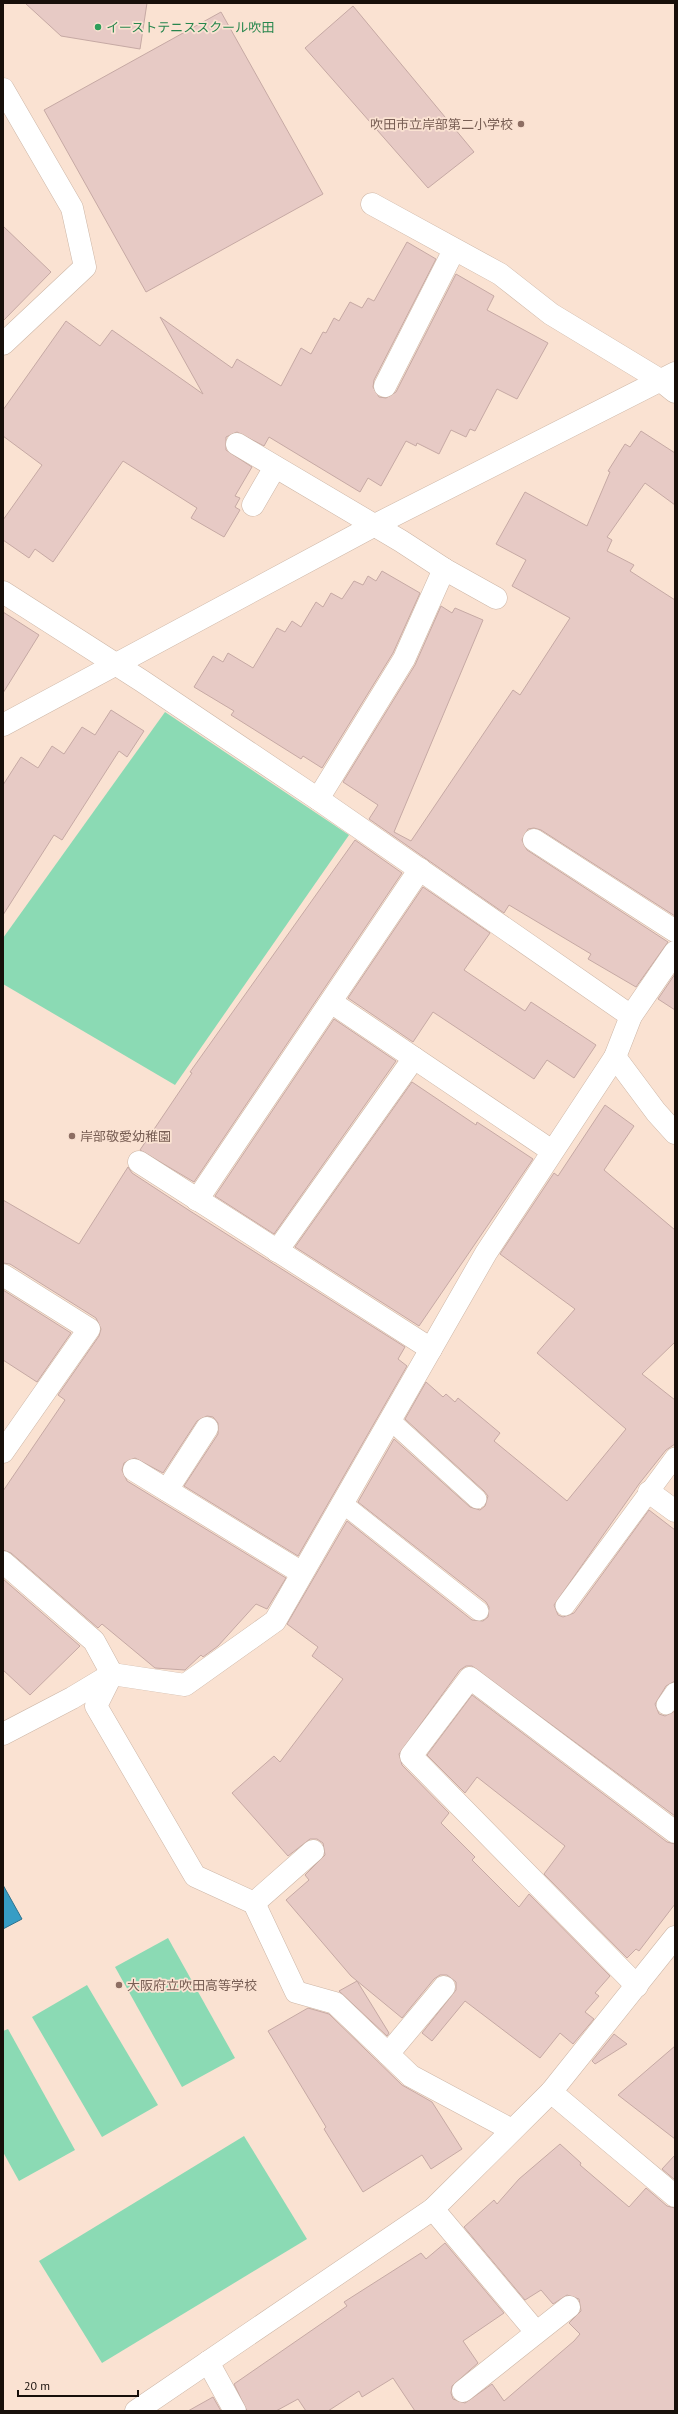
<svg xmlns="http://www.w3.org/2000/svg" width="678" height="2414" viewBox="0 0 678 2414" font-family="'PT Sans','Noto Sans JP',sans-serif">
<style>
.green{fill:#8bdab4}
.water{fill:#379dc5;stroke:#2d728d}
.building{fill:#e7cac5;stroke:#c6a9a4}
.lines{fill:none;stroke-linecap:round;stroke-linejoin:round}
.service-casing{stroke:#cdb6a6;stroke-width:20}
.minor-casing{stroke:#cdb6a6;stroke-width:23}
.tertiary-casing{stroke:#cdb6a6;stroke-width:23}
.service{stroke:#fff;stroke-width:19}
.minor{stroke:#fff;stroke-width:22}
.tertiary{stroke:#fff;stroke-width:22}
.leisure-dot{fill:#2e9e5b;stroke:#fae2d2;stroke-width:1.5}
.education-dot{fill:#8d6e63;stroke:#fae2d2;stroke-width:1.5}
.labels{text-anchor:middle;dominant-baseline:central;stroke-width:3.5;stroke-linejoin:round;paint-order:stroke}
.leisure-label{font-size:13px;fill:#27864d;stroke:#fae2d2;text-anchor:start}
.education-label{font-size:13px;fill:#785e54;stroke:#fae2d2;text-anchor:start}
</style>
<rect width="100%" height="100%" fill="#fae2d2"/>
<g class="green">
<polygon points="165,712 349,835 175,1085 3,984 3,938"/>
<polygon points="168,1938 235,2058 182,2087 115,1967"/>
<polygon points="87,1985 158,2105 102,2137 32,2017"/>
<polygon points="8,2029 75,2150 19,2181 3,2152 3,2031"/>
<polygon points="244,2136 307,2239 102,2363 39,2261"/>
</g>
<polygon class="water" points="3,1885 22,1919 3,1929"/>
<g class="building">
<polygon points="25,3 147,3 140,49 61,36"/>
<polygon points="353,6 474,152 428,188 305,48"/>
<polygon points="221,12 323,194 146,292 44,110"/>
<polygon points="3,226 51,272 3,321"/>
<polygon points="407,242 436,259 374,380 373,387 379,397 386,398 396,392 456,274 494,296 487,310 548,343 517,399 497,389 475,431 470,429 466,437 451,430 439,454 417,443 416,446 406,441 381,486 368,478 360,492 269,437 264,446 237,432 226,437 226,450 252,467 235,496 240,498 235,507 240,510 224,537 191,518 197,508 123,461 53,562 35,549 29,558 3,540 3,520 42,465 3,436 3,410 66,321 100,346 112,330 203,394 160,317 232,368 237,359 281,386 301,348 311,354 323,332 326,333 334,318 339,321 350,302 362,308 368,298 374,301"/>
<polygon points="641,431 675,453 675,505 645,483 607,537 612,540 607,551 634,565 630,571 675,600 675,916 541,830 534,828 528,829 522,840 527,850 668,942 636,987 588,959 591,954 509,905 504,913 369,819 378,805 343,782 415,665 441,606 452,613 455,608 483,620 394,832 411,841 513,690 520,695 570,618 512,586 526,560 496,544 525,492 587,526 610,472 608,471 625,444 630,447"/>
<polygon points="382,571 420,593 393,653 322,768 303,756 301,759 231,715 234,711 194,687 213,656 223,662 228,653 253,668 277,628 285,632 292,621 301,627 316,602 323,607 331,593 342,599 354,581 363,585 368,576 376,581"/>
<polygon points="3,612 39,635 3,693"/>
<polygon points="111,710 144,731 127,757 119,751 62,840 54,835 3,915 3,785 21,757 38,768 52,746 64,754 82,727 95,735"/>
<polygon points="355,840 402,873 194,1182 140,1150 192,1073 190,1072"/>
<polygon points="423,887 490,933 464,970 525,1011 531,1002 596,1045 574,1078 547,1060 534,1079 433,1012 413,1042 348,998"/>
<polygon points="675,974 675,1010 658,999"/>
<polygon points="334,1019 396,1061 274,1234 215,1196"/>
<polygon points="412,1082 476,1125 477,1122 533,1159 419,1326 295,1247"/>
<polygon points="605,1105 634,1126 604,1170 675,1230 675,1342 642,1374 675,1400 675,1444 666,1450 639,1484 554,1605 558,1615 563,1617 574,1613 649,1510 675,1530 675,1681 666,1686 655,1704 659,1714 665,1716 675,1711 675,1816 472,1666 466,1666 460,1670 399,1754 402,1765 449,1813 441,1823 475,1857 472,1860 519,1907 529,1894 610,1976 595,1993 599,1996 585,2012 594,2019 573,2044 560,2033 540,2058 465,2001 432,2041 422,2033 456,1990 456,1982 447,1975 440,1975 434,1979 402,2018 351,1976 286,1900 309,1880 305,1875 325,1855 323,1843 317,1839 310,1839 288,1856 232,1793 274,1756 280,1762 343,1679 312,1656 318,1647 287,1624 347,1521 472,1620 483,1621 488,1617 489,1607 486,1602 358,1502 394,1439 470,1507 480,1510 485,1506 488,1496 484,1491 405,1419 426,1382 443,1397 446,1394 455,1402 458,1398 500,1433 494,1441 567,1501 626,1429 537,1353 575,1309 500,1254 554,1173 558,1176"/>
<polygon points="128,1167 132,1173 190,1211 405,1347 398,1359 407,1366 298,1556 184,1486 218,1434 218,1423 213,1417 207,1416 197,1421 163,1473 135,1458 124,1463 122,1470 127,1481 286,1578 267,1609 256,1604 218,1646 203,1657 201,1655 185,1670 155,1668 102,1624 98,1628 11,1553 3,1550 3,1491 65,1400 58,1395 99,1336 101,1329 96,1318 10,1264 3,1263 3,1200 79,1244"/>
<polygon points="3,1290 71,1333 37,1382 3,1360"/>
<polygon points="3,1579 80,1646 30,1695 3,1670"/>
<polygon points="472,1695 667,1842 675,1844 675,1904 639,1951 636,1949 627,1958 544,1874 565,1846 477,1777 465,1793 427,1755"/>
<polygon points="357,1981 389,2033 387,2036 339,1991"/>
<polygon points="308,2008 329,2014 402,2085 432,2102 462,2149 431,2169 422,2155 363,2192 324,2129 326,2127 268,2031"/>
<polygon points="614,2034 627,2044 595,2064 592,2061"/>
<polygon points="675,2046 675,2139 618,2095"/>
<polygon points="560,2144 581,2163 580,2165 629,2207 646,2188 667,2206 675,2208 675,2411 415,2411 393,2378 362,2397 359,2391 328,2411 306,2411 298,2399 276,2411 247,2411 234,2384 347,2306 344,2302 421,2253 426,2259 445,2243 504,2313 463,2341 478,2363 452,2386 451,2393 453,2399 465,2403 492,2384 504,2401 574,2341 580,2334 569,2323 581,2311 579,2299 567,2295 553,2304 541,2290 525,2300 464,2227 494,2200 497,2204 519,2179"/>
<polygon points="675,2155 675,2180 662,2169"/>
<polygon points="213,2397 221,2411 188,2411"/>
</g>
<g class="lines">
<defs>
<g id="service">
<polyline points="390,1420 477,1499"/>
<polyline points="342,1503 479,1611"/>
<polyline points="565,1606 675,1457"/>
<polyline points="666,1705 675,1692"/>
</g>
<g id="minor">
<polyline points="3,89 72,208 85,267 3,344"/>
<polyline points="372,204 500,274 551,314 660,380 675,392"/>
<polyline points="385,386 454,250"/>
<polyline points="237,444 401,541 444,569 404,659 318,799"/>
<polyline points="253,505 275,467"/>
<polyline points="444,569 496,598"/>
<polyline points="3,592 142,681 318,799 631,1016"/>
<polyline points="534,840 675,931"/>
<polyline points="331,1002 552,1151"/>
<polyline points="615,1057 656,1112 675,1133"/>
<polyline points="139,1162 431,1349"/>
<polyline points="197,1200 420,869"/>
<polyline points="277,1251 414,1058"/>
<polyline points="3,1275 89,1329 3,1452"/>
<polyline points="134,1470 302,1573"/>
<polyline points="167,1490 207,1428"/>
<polyline points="649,1492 675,1511"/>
<polyline points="3,1562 94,1641 112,1674 96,1706 195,1876 254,1903 296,1992 335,2003 411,2076 512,2130"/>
<polyline points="3,1734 72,1698 112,1674 185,1685 275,1621 486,1253 615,1057 631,1016 675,952"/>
<polyline points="254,1903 313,1851"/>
<polyline points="637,1986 411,1756 470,1678 675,1832"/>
<polyline points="388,2054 444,1987"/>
<polyline points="551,2092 675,2196"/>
<polyline points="433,2209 536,2332"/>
<polyline points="208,2362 235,2411"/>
<polyline points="463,2391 569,2307"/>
<polyline points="136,2411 433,2209 551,2092 675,1937"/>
</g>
<polyline id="tertiary" points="3,725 375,525 675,373"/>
</defs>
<use href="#service" class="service-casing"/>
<use href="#minor" class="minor-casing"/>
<use href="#tertiary" class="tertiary-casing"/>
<use href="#service" class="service"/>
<use href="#minor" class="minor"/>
<use href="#tertiary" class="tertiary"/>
</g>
<circle class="leisure-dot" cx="98" cy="27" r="4"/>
<g class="education-dot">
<circle cx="521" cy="124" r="4"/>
<circle cx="72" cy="1136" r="4"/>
<circle cx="119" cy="1985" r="4"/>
</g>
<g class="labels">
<g class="leisure-label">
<text x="106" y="27">イーストテニススクール吹田</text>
</g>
<g class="education-label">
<text x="513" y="124" text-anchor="end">吹田市立岸部第二小学校</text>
<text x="80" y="1136">岸部敬愛幼稚園</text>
<text x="127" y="1985">大阪府立吹田高等学校</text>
</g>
</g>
<rect width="678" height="2414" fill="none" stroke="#170f0a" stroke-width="8"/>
<path d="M18 2390v6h120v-6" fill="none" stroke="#170f0a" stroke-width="2"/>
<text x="24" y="2390" font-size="12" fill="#170f0a" stroke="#fae2d2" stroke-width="3" paint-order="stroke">20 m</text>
</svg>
